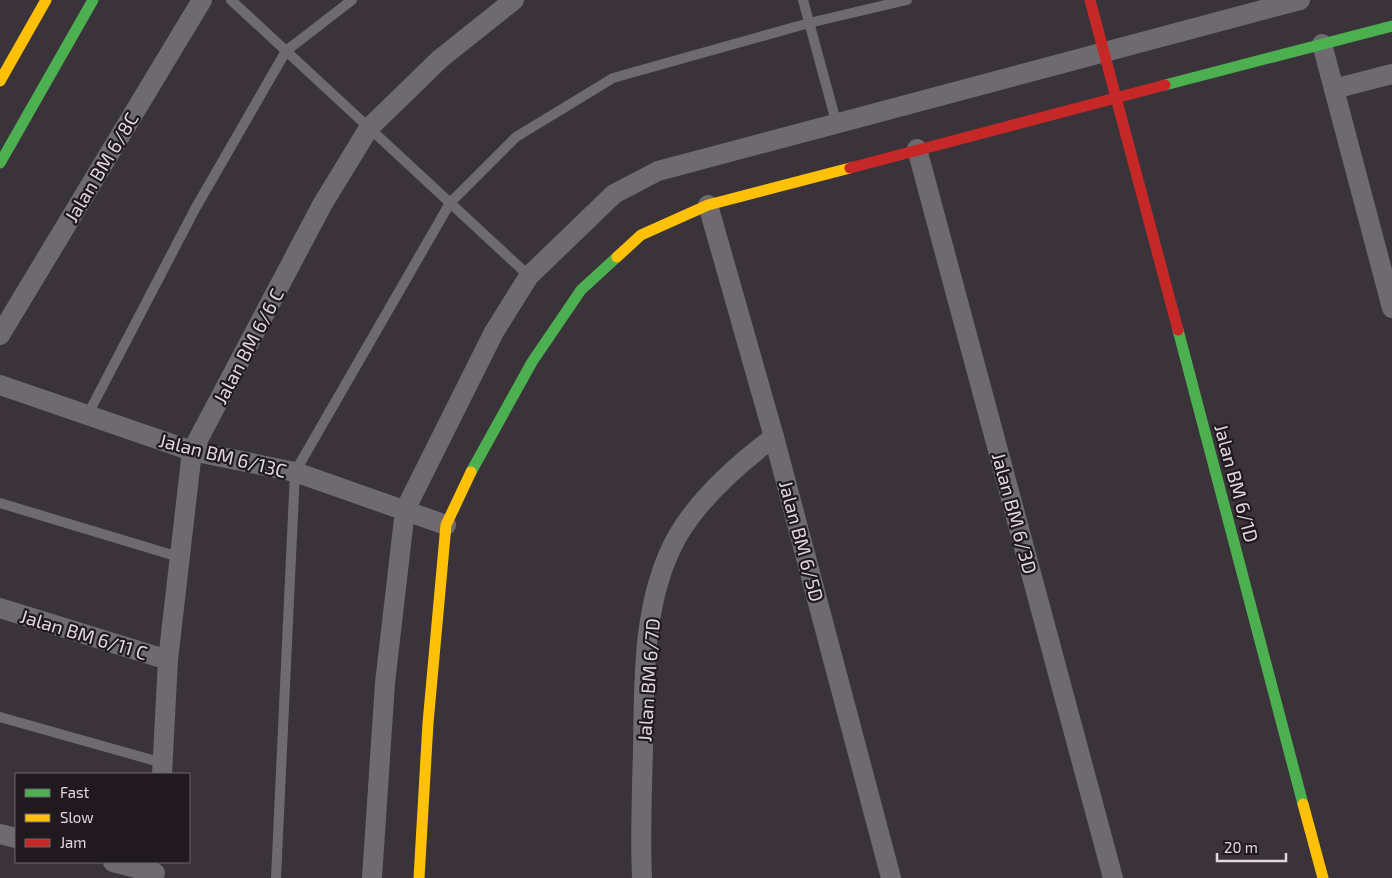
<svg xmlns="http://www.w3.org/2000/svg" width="1392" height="878" viewBox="0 0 1392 878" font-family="'Exo 2',sans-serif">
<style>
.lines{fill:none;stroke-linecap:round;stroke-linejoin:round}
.lane{stroke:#6e6a6e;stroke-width:10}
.street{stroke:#6e6a6e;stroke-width:20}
.fast{stroke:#4caf50;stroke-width:11}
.slow{stroke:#ffc107;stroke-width:11}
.jam{stroke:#c62828;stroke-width:11}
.labels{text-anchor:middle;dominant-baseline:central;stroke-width:4.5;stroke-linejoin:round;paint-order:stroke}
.street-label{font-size:19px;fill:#e0d7e0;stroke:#201a20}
</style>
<rect width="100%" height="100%" fill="#3a333a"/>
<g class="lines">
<g class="lane">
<polyline points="231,0 529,276"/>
<polyline points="803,0 837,125"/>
<polyline points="87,416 195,209 286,51 352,0"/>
<polyline points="0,503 179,557"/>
<polyline points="0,717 163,763"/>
<polyline points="276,878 295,472 450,203 516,137 613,78 809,23 907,0"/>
</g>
<g class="street">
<polyline points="1322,44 1392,308"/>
<polyline points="1334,89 1392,74"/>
<polyline points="917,149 1113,878"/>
<polyline points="708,205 774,437 891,878"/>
<polyline points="0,335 202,0"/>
<polyline points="0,385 192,451 295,472 446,525"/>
<polyline points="0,608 168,660"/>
<polyline points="162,774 168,660 192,451 322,205 369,128 440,59 514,0"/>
<polyline points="0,834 16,838"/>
<polyline points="113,862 155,873"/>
<polyline points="372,878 385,683 405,510 494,332 529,276 614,194 658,171 1300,0"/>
<path d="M642,878c-2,-43 0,-86 1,-129 1,-69 -1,-149 34,-212 23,-40 61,-73 97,-100"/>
</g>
<g class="fast">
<polyline points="1165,85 1392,26"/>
<polyline points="0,163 93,0"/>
<polyline points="1178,330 1303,804"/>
<polyline points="471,472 532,362 581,290 617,257"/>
</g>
<g class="slow">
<polyline points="0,81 46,0"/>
<polyline points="617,257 641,235 708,205 850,168"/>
<polyline points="1303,804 1323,878"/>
<polyline points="419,878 428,723 446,525 471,472"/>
</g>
<g class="jam">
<polyline points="1090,0 1178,330"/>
<polyline points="850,168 1165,85"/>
</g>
</g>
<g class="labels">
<g class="street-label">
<text transform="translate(101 167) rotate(-59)">Jalan BM 6/8C</text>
<text transform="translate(248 346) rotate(-62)">Jalan BM 6/6 C</text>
<text transform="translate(223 455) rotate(14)">Jalan BM 6/13C</text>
<text transform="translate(1237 483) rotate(75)">Jalan BM 6/1D</text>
<text transform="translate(1015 513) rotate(75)">Jalan BM 6/3D</text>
<text transform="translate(802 541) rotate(75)">Jalan BM 6/5D</text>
<text transform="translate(84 634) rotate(17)">Jalan BM 6/11 C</text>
<text transform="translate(648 680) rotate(-86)">Jalan BM 6/7D</text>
</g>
</g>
<rect x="15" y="773" width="175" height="90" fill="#201a20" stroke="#6d666d"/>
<rect x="25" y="789" width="25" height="8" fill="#4caf50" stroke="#6d666d"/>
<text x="60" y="798" font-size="15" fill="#e0d7e0">Fast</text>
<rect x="25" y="814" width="25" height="8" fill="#ffc107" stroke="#6d666d"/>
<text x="60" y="823" font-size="15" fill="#e0d7e0">Slow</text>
<rect x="25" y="839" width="25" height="8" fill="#c62828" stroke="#6d666d"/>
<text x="60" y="848" font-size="15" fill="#e0d7e0">Jam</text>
<path d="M1217 853v8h69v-8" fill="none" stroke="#e0d7e0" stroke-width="2.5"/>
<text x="1224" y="853" font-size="15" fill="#e0d7e0" stroke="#201a20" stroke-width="4" paint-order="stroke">20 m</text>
</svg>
